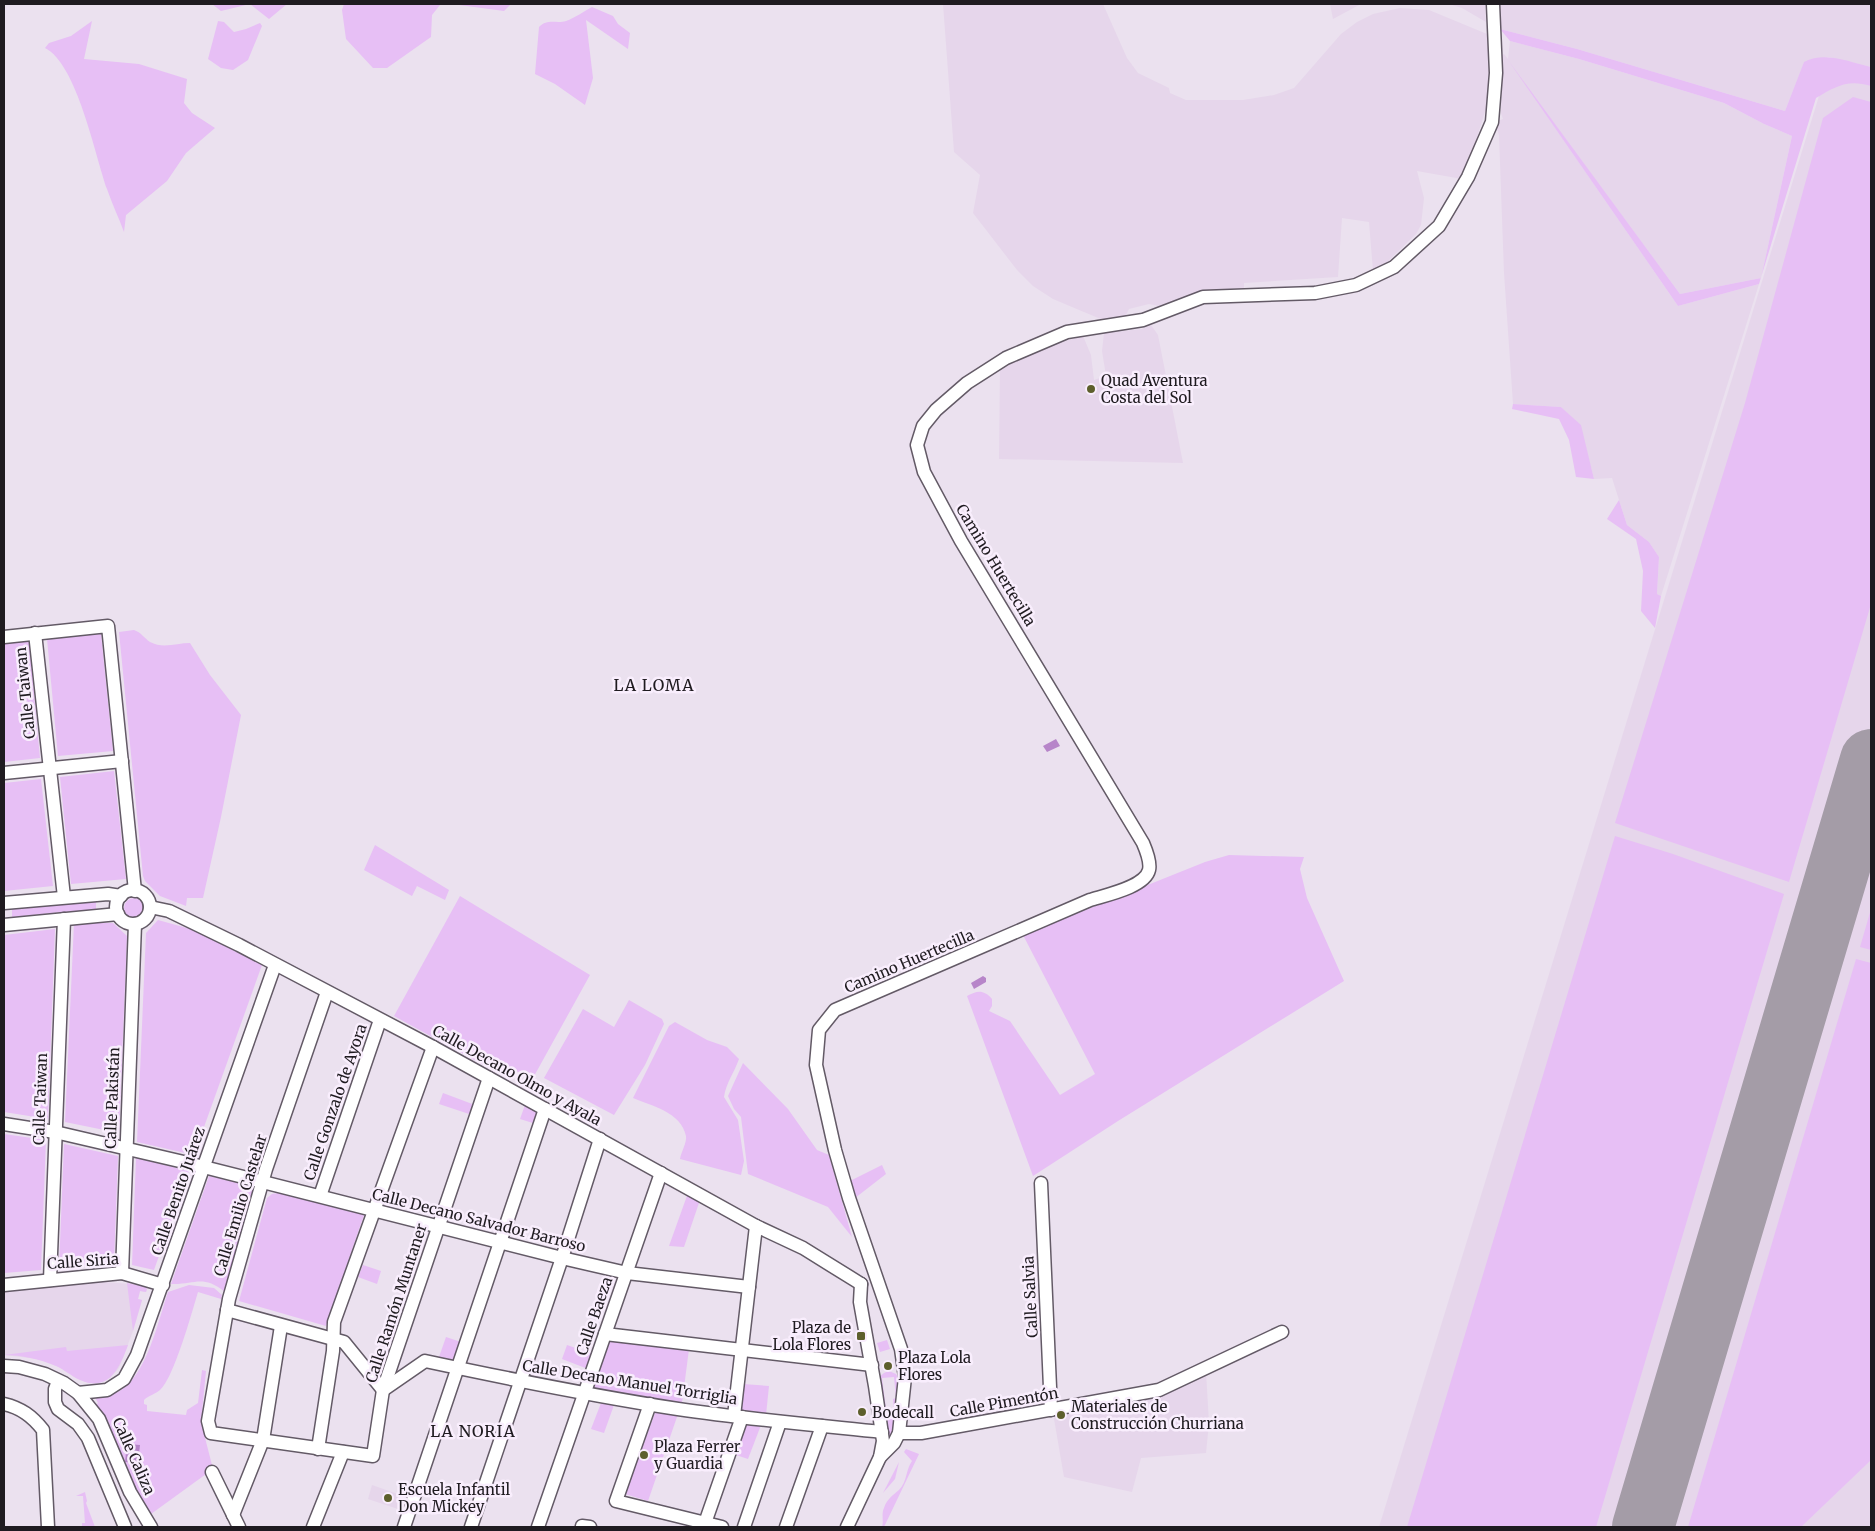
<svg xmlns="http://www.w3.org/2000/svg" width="1875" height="1531" viewBox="0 0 1875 1531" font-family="Merriweather,serif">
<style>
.built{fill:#e6d6eb}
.green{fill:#e7bff5;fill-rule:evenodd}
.water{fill:#b785c9}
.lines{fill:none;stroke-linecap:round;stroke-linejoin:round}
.runway{stroke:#a49ca7;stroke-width:62}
.minor-casing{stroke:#635a66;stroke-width:15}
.minor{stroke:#fff;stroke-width:12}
.poi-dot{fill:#5d5f2c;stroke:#f9eefd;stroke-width:2}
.labels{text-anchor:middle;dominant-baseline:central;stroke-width:5;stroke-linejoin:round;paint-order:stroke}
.poi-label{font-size:15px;fill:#1f1b20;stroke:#f9eefd;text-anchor:start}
.street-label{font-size:15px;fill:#1f1b20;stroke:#f9eefd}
.neighbourhood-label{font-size:16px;letter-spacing:1px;fill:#1f1b20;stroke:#f9eefd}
</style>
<rect width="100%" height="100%" fill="#ebe1ef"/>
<g class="built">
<polygon points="943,4 1103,4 1127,58 1138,73 1169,88 1170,93 1186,100 1243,100 1274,95 1294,88 1341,34 1357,22 1373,14 1400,8 1429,10 1487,34 1491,72 1487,105 1474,147 1462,179 1417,171 1424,198 1421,225 1416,234 1384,265 1373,271 1369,222 1342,218 1338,277 1244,283 1244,289 1203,291 1159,306 1149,304 1129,309 1125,317 1103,320 1053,299 1033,286 1017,270 973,213 980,175 954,152"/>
<polygon points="1330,4 1361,4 1333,19"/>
<polygon points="1449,4 1485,4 1486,22 1462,8"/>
<polygon points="1499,4 1871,4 1871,67 1829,57 1804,63 1785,111 1577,49 1500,29"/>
<polygon points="1510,41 1579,59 1724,103 1764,124 1792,136 1761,278 1680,294 1522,80 1678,306 1759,284 1661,596 1657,594 1659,557 1649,542 1627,525 1612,478 1594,479 1580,425 1561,407 1513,404 1504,273 1499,135 1495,122 1503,119 1501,113 1502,55 1504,54 1508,59"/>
<polygon points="1827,70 1871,83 1871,1527 1379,1527"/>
<polygon points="1151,325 1158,335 1183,463 999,459 1000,368 1047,346 1083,336 1091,355 1094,380 1106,376 1102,351 1104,333 1142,329"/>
<polygon points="101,1282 132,1284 146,1287 147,1289 146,1292 140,1291 138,1299 142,1300 133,1331 119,1368 110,1378 101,1382 85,1382 59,1367 38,1359 4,1355 4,1292"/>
<polygon points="1206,1372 1209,1423 1206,1453 1141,1458 1132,1492 1064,1477 1053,1413 1078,1409 1079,1411 1125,1403 1125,1400"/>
<polygon points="372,1485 409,1498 404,1511 368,1499"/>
</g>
<g class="green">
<polygon points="212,4 287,4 269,19 250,4 221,11"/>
<polygon points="344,4 511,4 504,11 459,5 440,5 432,15 431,37 387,68 373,68 346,39 342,10"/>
<path d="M592,7l21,9 5,8 12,9 -2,16 -42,-29 7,58 -8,27 -30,-21 -20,-10 4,-47c9,-9 17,-3 27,-6 9,-3 18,-10 26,-14z"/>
<path d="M92,21l-8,38 55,5 48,15 -3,24 8,10 23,15 -29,25 -19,28 -41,34 -2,17c-5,-14 -12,-28 -17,-43 -12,-34 -30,-125 -62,-141l4,-5 22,-7z"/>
<polygon points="218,21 224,22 234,32 246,29 260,23 262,26 248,60 233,70 221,68 208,59"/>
<path d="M1500,29l77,20 208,62 19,-49c21,-11 45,0 67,5v19c-23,-7 -35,0 -55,12l-57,186 -81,22 -170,-246 172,234 81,-16 31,-142 -28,-12 -40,-21 -145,-44 -69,-18z"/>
<polygon points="1853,97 1871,102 1871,604 1789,882 1615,823 1745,403 1823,118"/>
<polygon points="1513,404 1561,407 1581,425 1594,479 1576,477 1569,440 1559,419 1512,409"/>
<polygon points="1619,500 1627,525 1649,542 1659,557 1657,594 1661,596 1655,628 1641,611 1643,571 1636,539 1607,519"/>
<path d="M134,630c8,3 10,8 16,12 13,7 27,1 40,1l20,32 31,40 -20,102 -18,81h-16l-1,8 -26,-10 -15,-15 -2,-5 -24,-244z"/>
<polygon points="101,634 113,751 58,756 47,639"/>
<polygon points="29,641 40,758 4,762 4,644"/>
<polygon points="114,771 126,879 71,884 60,777"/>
<polygon points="41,779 53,886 4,891 4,783"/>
<polygon points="1615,836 1673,854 1784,894 1596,1527 1407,1527"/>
<polygon points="375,845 449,890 445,900 417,886 412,896 364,870"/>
<path d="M1229,855l75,2 -4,12 7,29 37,83 -226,140 -85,55 -66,-180c10,-5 16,-7 25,3v7l-3,5 21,10 50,74 35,-21 -72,-139 182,-73z"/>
<polygon points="460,896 590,975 533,1078 497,1064 489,1068 394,1016"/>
<polygon points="96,898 96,911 62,912 12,917 12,906"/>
<circle cx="134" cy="908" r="10"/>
<polygon points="1871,909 1871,950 1860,947"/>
<polygon points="158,920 194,930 262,965 194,1155 137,1142 146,933"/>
<polygon points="74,923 113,923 127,936 119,1133 65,1122"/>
<polygon points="55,929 48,1119 4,1112 4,935"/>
<polygon points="1856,959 1871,963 1871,1458 1870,1461 1801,1527 1688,1527"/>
<polygon points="629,1000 662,1019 664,1024 645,1065 614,1115 544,1078 583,1009 614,1027"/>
<path d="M675,1022l32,18 20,7 12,12c-5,14 -13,24 -15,38l14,23 6,41 -3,14 -61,-16c1,-7 7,-16 6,-23 -5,-24 -34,-30 -53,-38l36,-72z"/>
<polygon points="743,1063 788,1109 817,1150 829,1155 852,1237 828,1207 748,1174 741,1117 734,1109 728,1096"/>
<polygon points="443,1093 475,1105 472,1115 439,1104"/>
<polygon points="525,1105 540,1113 536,1124 520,1119"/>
<polygon points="4,1134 46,1140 41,1270 4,1273"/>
<polygon points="64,1144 118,1156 114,1263 59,1268"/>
<polygon points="136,1158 189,1171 154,1270 132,1265"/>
<polygon points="882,1165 886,1174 855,1198 850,1181"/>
<path d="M209,1176l46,11 -30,105c-23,-18 -30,-7 -54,-8z"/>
<polygon points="278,1193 364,1215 326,1326 239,1301 267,1198 272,1194"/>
<polygon points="688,1193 700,1200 684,1247 669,1246"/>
<polygon points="363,1265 381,1271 377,1284 358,1277"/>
<polygon points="127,1283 146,1287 147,1289 146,1292 140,1291 138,1299 142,1300 133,1331"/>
<path d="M189,1285l25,3 8,7 -1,4 -23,-7c-6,20 -24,86 -38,98 -4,4 -11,5 -16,10v4l3,1v6l39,4 1,-5 11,-7 4,-33 4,1 -5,51 12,47 -62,45c-27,-30 -31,-77 -55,-109l2,-2 -3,-6c8,-1 16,-2 23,-5 29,-16 40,-71 50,-100z"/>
<polygon points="446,1337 461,1342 454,1362 439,1357"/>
<polygon points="608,1339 689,1349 682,1403 591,1389"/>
<polygon points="887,1340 890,1349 880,1352 877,1343"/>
<path d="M128,1345c-8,22 -19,48 -48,35 -9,-4 -15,-10 -24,-14 -17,-7 -34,-11 -52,-11l62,-8 1,4z"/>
<polygon points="567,1345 593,1354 588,1369 562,1359"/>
<path d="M889,1371l7,3 4,6 -7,44 2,1 -6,18 -11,-65 6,-5zM894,1377l2,21 -3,1 1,16 -7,1 -5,-38z"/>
<polygon points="743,1384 769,1386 766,1415 739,1412"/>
<polygon points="601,1403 614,1405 604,1433 591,1429"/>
<polygon points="655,1413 678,1414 648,1501 625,1494"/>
<polygon points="745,1422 761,1425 748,1459 733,1454"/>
<path d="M906,1449l13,5 -35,73h-2c2,-6 -1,-13 2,-19 3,-9 9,-13 15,-18 8,-8 7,-21 13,-29l-8,-9z"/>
<polygon points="899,1462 895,1479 883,1493"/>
<polygon points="85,1492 87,1501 86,1503 95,1527 82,1527 82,1523 85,1523 83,1496 76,1496"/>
</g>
<g class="water">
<polygon points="1056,739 1060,746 1047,752 1043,746"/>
<polygon points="983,976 986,978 986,982 974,989 971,983"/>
<polygon points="127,1444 140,1445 138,1463 125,1462"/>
</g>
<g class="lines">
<polyline class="runway" points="1643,1527 1871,760"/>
<defs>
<g id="minor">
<polyline points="35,633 64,897"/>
<polyline points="4,637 108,626 135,891"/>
<polyline points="4,773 122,761"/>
<circle cx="133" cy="907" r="17"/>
<polyline points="4,903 108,894 121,896"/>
<polyline points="150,907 169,911 239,945 433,1047 756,1226 803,1248 861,1284"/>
<polyline points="4,925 118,914"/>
<polyline points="327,992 266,1169 229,1299 208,1421 211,1433 373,1456 383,1390 489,1078"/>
<polyline points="4,1124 55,1132 188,1163 562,1258 627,1273 749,1287"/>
<polyline points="1041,1183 1051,1410"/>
<polyline points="320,1196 380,1020"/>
<polyline points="122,1273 135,924"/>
<polyline points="50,1280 64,919"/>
<polyline points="4,1285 122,1273 163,1285"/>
<polyline points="227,1310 344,1342 383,1390"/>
<polyline points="605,1334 872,1365"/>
<polyline points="4,1366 19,1367 45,1374 64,1383 78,1393 99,1419 130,1492 151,1527"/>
<polyline points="58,1381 55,1389 55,1402 58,1409 78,1424 88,1438 125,1527"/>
<path d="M383,1390l42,-29c84,18 169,35 253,48 68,10 136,16 204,23"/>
<polyline points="78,1393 107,1390 124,1379 137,1355 275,965"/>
<path d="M4,1404c17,4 28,12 39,26l5,97"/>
<polyline points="650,1404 616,1501 722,1527"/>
<polyline points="734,1416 756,1226"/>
<polyline points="899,1433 921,1433 1159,1390 1282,1332"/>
<polyline points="318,1449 333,1351 334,1322 433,1047"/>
<path d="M880,1457l14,-14 5,-10 6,-56 -4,-28 -52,-151 -14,-48 -19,-85 3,-35 16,-20 255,-110c16,-5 55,-13 59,-30 2,-8 -3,-20 -6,-27l-182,-302 -37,-69 -7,-27 6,-19 13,-16 31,-27 39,-25 61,-26 76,-12 60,-23 112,-4 41,-8 38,-18 45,-41 29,-49 24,-55 4,-49 -3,-69"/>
<polyline points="212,1472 239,1527"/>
<polyline points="233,1515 263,1440 281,1326"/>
<polyline points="705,1523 742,1417"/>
<polyline points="582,1526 590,1527"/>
<polyline points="313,1527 343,1452"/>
<polyline points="404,1527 545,1109"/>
<polyline points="471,1527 562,1258 600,1139"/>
<polyline points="538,1527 661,1173"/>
<polyline points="744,1527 780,1422"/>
<polyline points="786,1527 822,1426"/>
<polyline points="847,1527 880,1457 883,1441 875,1386 860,1302 861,1284"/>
</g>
</defs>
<use href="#minor" class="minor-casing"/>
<use href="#minor" class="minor"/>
</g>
<g class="poi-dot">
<circle cx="1091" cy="389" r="5"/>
<rect x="856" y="1331" width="10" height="10" rx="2.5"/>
<circle cx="888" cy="1366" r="5"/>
<circle cx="862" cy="1412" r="5"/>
<circle cx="1061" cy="1415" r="5"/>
<circle cx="644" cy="1455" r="5"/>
<circle cx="388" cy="1498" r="5"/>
</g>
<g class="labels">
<g class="poi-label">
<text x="1101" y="380">Quad Aventura<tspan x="1101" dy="17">Costa del Sol</tspan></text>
<text x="851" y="1327" text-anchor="end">Plaza de<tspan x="851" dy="17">Lola Flores</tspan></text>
<text x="898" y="1357">Plaza Lola<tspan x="898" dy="17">Flores</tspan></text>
<text x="1071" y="1406">Materiales de<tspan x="1071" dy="17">Construcción Churriana</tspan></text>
<text x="872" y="1412">Bodecall</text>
<text x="654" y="1446">Plaza Ferrer<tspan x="654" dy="17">y Guardia</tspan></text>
<text x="398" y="1489">Escuela Infantil<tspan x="398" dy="17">Don Mickey</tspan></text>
</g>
<g class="street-label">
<text transform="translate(996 565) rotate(59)">Camino Huertecilla</text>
<text transform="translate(25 693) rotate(-96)">Calle Taiwan</text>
<text transform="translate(909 961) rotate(-23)">Camino Huertecilla</text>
<text transform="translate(517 1075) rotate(29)">Calle Decano Olmo y Ayala</text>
<text transform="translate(112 1098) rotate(-88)">Calle Pakistán</text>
<text transform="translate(40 1099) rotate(-88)">Calle Taiwan</text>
<text transform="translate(335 1102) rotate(-71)">Calle Gonzalo de Ayora</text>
<text transform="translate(178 1191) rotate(-71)">Calle Benito Juárez</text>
<text transform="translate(240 1205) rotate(-73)">Calle Emilio Castelar</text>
<text transform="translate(479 1220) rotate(14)">Calle Decano Salvador Barroso</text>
<text transform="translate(83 1261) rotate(-4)">Calle Siria</text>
<text transform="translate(1030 1297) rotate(-93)">Calle Salvia</text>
<text transform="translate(396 1303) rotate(-72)">Calle Ramón Muntaner</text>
<text transform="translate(594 1316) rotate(-71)">Calle Baeza</text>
<text transform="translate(630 1382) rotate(9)">Calle Decano Manuel Torriglia</text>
<text transform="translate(1004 1402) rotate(-10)">Calle Pimentón</text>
<text transform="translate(134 1456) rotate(66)">Calle Caliza</text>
</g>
<g class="neighbourhood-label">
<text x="654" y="685">LA LOMA</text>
<text x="473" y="1431">LA NORIA</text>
</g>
</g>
<rect width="1875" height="1531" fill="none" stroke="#1f1b20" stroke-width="10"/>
</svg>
